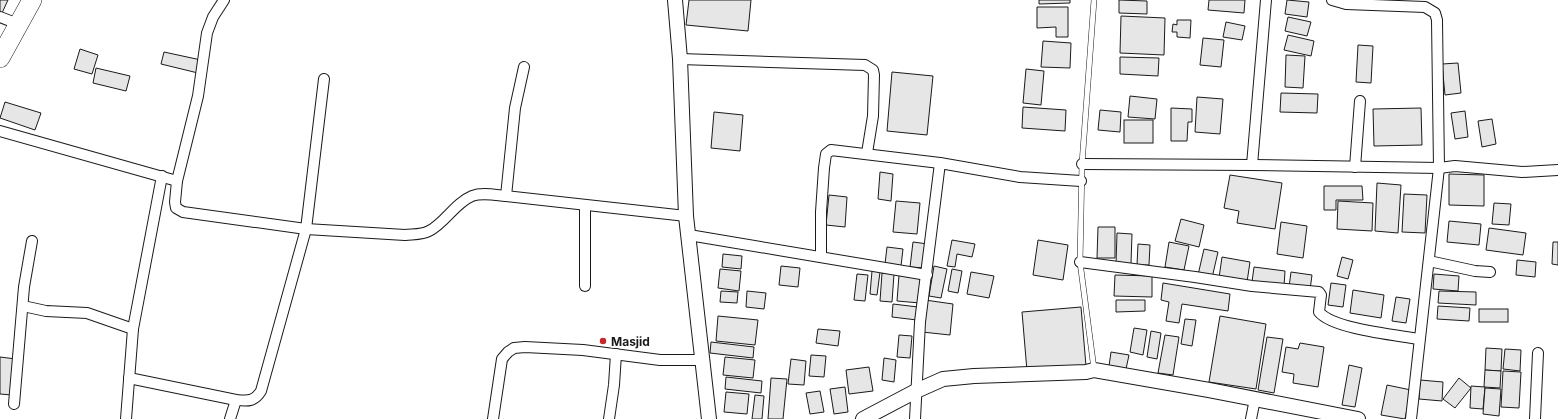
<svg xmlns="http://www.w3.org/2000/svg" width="1558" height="419" viewBox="0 0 1558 419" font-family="Inter,sans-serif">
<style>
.building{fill:#e6e6e6;stroke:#1a1a1a}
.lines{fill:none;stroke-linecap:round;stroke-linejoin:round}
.lane-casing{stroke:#1a1a1a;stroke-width:6}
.street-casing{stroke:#1a1a1a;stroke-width:12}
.secondary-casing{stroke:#1a1a1a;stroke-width:16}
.highway-casing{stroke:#1a1a1a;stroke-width:20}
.lane{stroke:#fff;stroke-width:5}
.street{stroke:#fff;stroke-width:10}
.secondary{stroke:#fff;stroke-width:14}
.highway{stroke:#fff;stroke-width:19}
.poi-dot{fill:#c62828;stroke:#fff;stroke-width:1.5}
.labels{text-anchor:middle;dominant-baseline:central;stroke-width:3;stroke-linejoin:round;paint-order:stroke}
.poi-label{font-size:12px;font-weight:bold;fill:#1a1a1a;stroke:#fff;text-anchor:start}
</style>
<rect width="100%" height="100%" fill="#fff"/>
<g class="building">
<polygon points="0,0 8,0 2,13 0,12"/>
<polygon points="689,0 751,0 748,31 686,25"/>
<polygon points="1039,0 1070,0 1070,3 1039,4"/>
<polygon points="1119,0 1147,1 1147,14 1119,13"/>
<polygon points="1209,0 1245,0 1244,13 1208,10"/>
<polygon points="1287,0 1309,2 1307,17 1285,14"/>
<polygon points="1037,7 1068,7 1068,37 1056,37 1056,27 1037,28"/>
<polygon points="1121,16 1165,18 1164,55 1120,53"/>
<polygon points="1288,17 1311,22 1307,36 1285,31"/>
<polygon points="1177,20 1191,20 1190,38 1177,37 1177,32 1172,32 1173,24 1177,25"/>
<polygon points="1226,22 1245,26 1242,40 1223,37"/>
<polygon points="1288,35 1314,41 1311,56 1284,50"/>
<polygon points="1203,38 1224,40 1221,67 1200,65"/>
<polygon points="1043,41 1071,43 1070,68 1041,67"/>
<polygon points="1358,45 1373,46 1371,83 1356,82"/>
<polygon points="80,49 98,55 92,74 74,69"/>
<polygon points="164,52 201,60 198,73 161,64"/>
<polygon points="1286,55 1305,56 1303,88 1285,87"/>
<polygon points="1120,57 1159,58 1158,76 1120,74"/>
<polygon points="1458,63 1461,93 1445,95 1442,64"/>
<polygon points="96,68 130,76 126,91 93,83"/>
<polygon points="1026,69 1044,71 1041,105 1023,103"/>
<polygon points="892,72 933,76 927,135 887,131"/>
<polygon points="1281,93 1318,94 1317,113 1280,112"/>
<polygon points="1130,96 1157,99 1155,119 1128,117"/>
<polygon points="1197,97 1223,99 1220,134 1195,132"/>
<polygon points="5,102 41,113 35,130 0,118"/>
<polygon points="1023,107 1066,110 1065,131 1022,128"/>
<polygon points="1171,108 1192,109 1192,122 1188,122 1187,141 1171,141"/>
<polygon points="1421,108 1422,145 1374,146 1373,109"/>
<polygon points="1100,110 1121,112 1120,132 1098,130"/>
<polygon points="1465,111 1468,137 1455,139 1451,113"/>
<polygon points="714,112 743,115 740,151 711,148"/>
<polygon points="1492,119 1496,144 1482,147 1478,121"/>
<rect x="1124" y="120" width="29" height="23"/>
<polygon points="880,172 893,174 891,201 878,199"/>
<polygon points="1449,174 1484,175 1484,206 1449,205"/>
<polygon points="1230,175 1282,183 1275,229 1237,223 1239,211 1224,208"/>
<polygon points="1377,183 1401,185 1398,233 1375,231"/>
<polygon points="1324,186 1362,186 1363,200 1336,200 1336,210 1324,210"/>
<polygon points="1404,194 1427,195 1425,233 1402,232"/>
<polygon points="829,195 847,197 845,227 826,225"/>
<polygon points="896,201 920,203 917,234 893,232"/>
<polygon points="1338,201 1373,203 1372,231 1337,229"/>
<polygon points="1494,203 1511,204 1509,225 1492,224"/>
<polygon points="1181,219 1204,225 1199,247 1175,241"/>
<polygon points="1449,221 1481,224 1479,245 1447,242"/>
<polygon points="1281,222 1307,226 1303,258 1277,254"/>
<polygon points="1098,227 1115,227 1115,258 1097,258"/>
<polygon points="1489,228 1526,233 1523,255 1486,250"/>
<polygon points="1117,233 1132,234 1131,264 1116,264"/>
<polygon points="952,240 975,244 972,257 957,254 955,267 947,266"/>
<polygon points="1038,240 1068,245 1063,280 1033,275"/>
<polygon points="913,242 928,244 926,268 910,267"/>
<polygon points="1169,242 1189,246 1184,270 1165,267"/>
<polygon points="1553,242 1558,242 1558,265 1552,264"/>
<polygon points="1138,244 1150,245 1149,265 1137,265"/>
<polygon points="887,247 903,249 901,266 885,264"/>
<polygon points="1204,249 1218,252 1212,278 1198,275"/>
<polygon points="723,254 742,256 741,269 722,267"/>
<polygon points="1222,257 1250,262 1247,282 1219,278"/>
<polygon points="1342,257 1353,260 1348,279 1337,276"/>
<polygon points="1517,260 1536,262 1535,277 1516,275"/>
<polygon points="781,266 800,268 798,287 779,285"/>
<polygon points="934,266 947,269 941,298 929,296"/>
<polygon points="1254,267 1285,271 1284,286 1252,282"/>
<polygon points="720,269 741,271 739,291 718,288"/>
<polygon points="952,269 962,271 958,293 948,291"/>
<polygon points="872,271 880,272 877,295 870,294"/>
<polygon points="971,272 994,276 989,298 967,294"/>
<polygon points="1291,272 1312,275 1310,290 1289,287"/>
<polygon points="882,273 894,274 892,302 880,301"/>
<polygon points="857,274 868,275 865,301 854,300"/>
<polygon points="1434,274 1459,276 1458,291 1433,289"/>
<polygon points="899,275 922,277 920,303 897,301"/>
<polygon points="1115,275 1152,276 1152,297 1114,296"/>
<polygon points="1163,283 1230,294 1228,311 1182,304 1179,323 1166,321 1169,302 1161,300"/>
<polygon points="1331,283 1346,285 1343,307 1328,305"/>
<polygon points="1353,290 1384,295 1381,318 1350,313"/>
<polygon points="721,291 738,292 737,303 720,302"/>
<polygon points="747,291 766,293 764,309 746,307"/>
<polygon points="1439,291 1476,292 1476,305 1438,303"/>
<polygon points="1396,297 1410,299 1406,323 1392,321"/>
<polygon points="925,300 953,304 950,335 922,332"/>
<polygon points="1116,300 1145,300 1145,311 1116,312"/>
<polygon points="893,304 918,307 917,320 892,317"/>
<polygon points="1438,306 1470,308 1469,321 1437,319"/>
<polygon points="1081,307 1086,366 1027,371 1022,312"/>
<rect x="1479" y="309" width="29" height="13"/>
<polygon points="718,316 758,320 755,345 716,341"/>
<polygon points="1220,316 1266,324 1256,389 1209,382"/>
<polygon points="1185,319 1196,320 1192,346 1181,344"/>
<polygon points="1134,328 1147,330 1143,355 1130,352"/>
<polygon points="818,329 840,331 838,346 816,343"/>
<polygon points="1151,331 1161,333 1157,359 1147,357"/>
<polygon points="899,335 912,336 910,358 897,357"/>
<polygon points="1165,335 1179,337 1173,375 1158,373"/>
<polygon points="1267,337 1283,339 1274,393 1258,390"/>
<polygon points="711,342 754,347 753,358 710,353"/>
<polygon points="1300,343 1324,347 1318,387 1293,383 1294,374 1282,372 1286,347 1298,349"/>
<polygon points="1486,348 1502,349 1501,371 1485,370"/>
<polygon points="1505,349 1521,350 1520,371 1503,369"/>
<polygon points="1111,352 1129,355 1126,369 1109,366"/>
<polygon points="811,355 826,356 824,377 809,376"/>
<polygon points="0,357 16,359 12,395 0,394"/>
<polygon points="725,357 755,360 753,378 723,375"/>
<polygon points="884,358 896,360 894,382 882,380"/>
<polygon points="791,359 806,361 804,385 788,384"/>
<polygon points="1349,365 1362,368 1355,407 1342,405"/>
<polygon points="869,367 873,391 849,394 846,370"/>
<polygon points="1485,370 1501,371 1500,388 1484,387"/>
<polygon points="1503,371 1521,372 1519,408 1501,407"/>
<polygon points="726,377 762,381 761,393 725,389"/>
<polygon points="771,378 787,379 783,419 768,419"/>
<polygon points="1459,378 1471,388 1455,408 1443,399"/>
<polygon points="1420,380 1443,382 1442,401 1419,399"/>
<polygon points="1387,385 1411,390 1405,419 1381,415"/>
<polygon points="1471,386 1485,387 1483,409 1470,408"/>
<polygon points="845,387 848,412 834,414 830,389"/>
<polygon points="1485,388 1501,389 1499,416 1483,414"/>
<polygon points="820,391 824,412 810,414 806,393"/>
<polygon points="726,392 749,394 747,414 724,412"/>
<polygon points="755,395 764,396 762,419 752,419"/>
</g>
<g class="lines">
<defs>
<polyline id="lane" points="1094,369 1080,262 1082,164 1094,0"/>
<g id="street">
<polyline points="1332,0 1346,4 1425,7 1435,13 1437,20 1439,168 1411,419"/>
<polyline points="0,17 18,24"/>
<polyline points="680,59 865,65 873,70 874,75 873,116 867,153"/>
<path d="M0,131l177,50 -2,21 1,6 7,4 123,17 99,6c7,-1 17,0 24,-4 15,-7 26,-28 43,-35 10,-4 23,-1 34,0l180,20"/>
<polyline points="1082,164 1252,165 1439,168 1455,166 1522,172 1558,170"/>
<polyline points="1252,165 1266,0"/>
<polyline points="1355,167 1360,101"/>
<polyline points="177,181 198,96 207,33 213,17 224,0"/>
<polyline points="506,196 515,108 524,67"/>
<polyline points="689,235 927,275"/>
<polyline points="821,257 821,212 824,168 826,154 831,150 940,163"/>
<polyline points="1429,261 1475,271 1490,272"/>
<path d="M1080,262l115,15 57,9 67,6 2,3 -2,17c14,17 77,23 99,27"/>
<polyline points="585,286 585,205"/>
<polyline points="23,306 46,311 87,313 133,329"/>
<path d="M129,378l107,22c12,1 18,2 25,-9l45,-162 18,-150"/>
<polyline points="14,404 24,287 32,241"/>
<polyline points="126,419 133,329 162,176"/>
<polyline points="230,419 236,400"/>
<polyline points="493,419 502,359 508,352 514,348 525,347 583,350 660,360 702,360"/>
<polyline points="609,419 614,385 616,354"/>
<polyline points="915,419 920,322 940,163 1020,177 1081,181"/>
<polyline points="1251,419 1255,399"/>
<polyline points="1535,419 1538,353"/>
</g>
<g id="secondary">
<polyline points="675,0 680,59 686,216 709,419"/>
<polyline points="863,419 916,391 943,379 974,376 1086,372 1094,370 1209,390 1358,419"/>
</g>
<polyline id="highway" points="0,58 32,0"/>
</defs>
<use href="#lane" class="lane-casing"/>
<use href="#street" class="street-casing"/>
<use href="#secondary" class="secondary-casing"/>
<use href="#highway" class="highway-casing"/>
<use href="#lane" class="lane"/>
<use href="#street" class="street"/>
<use href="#secondary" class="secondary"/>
<use href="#highway" class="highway"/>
</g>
<circle class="poi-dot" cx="603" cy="341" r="4"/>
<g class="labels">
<g class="poi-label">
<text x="611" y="341">Masjid</text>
</g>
</g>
</svg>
